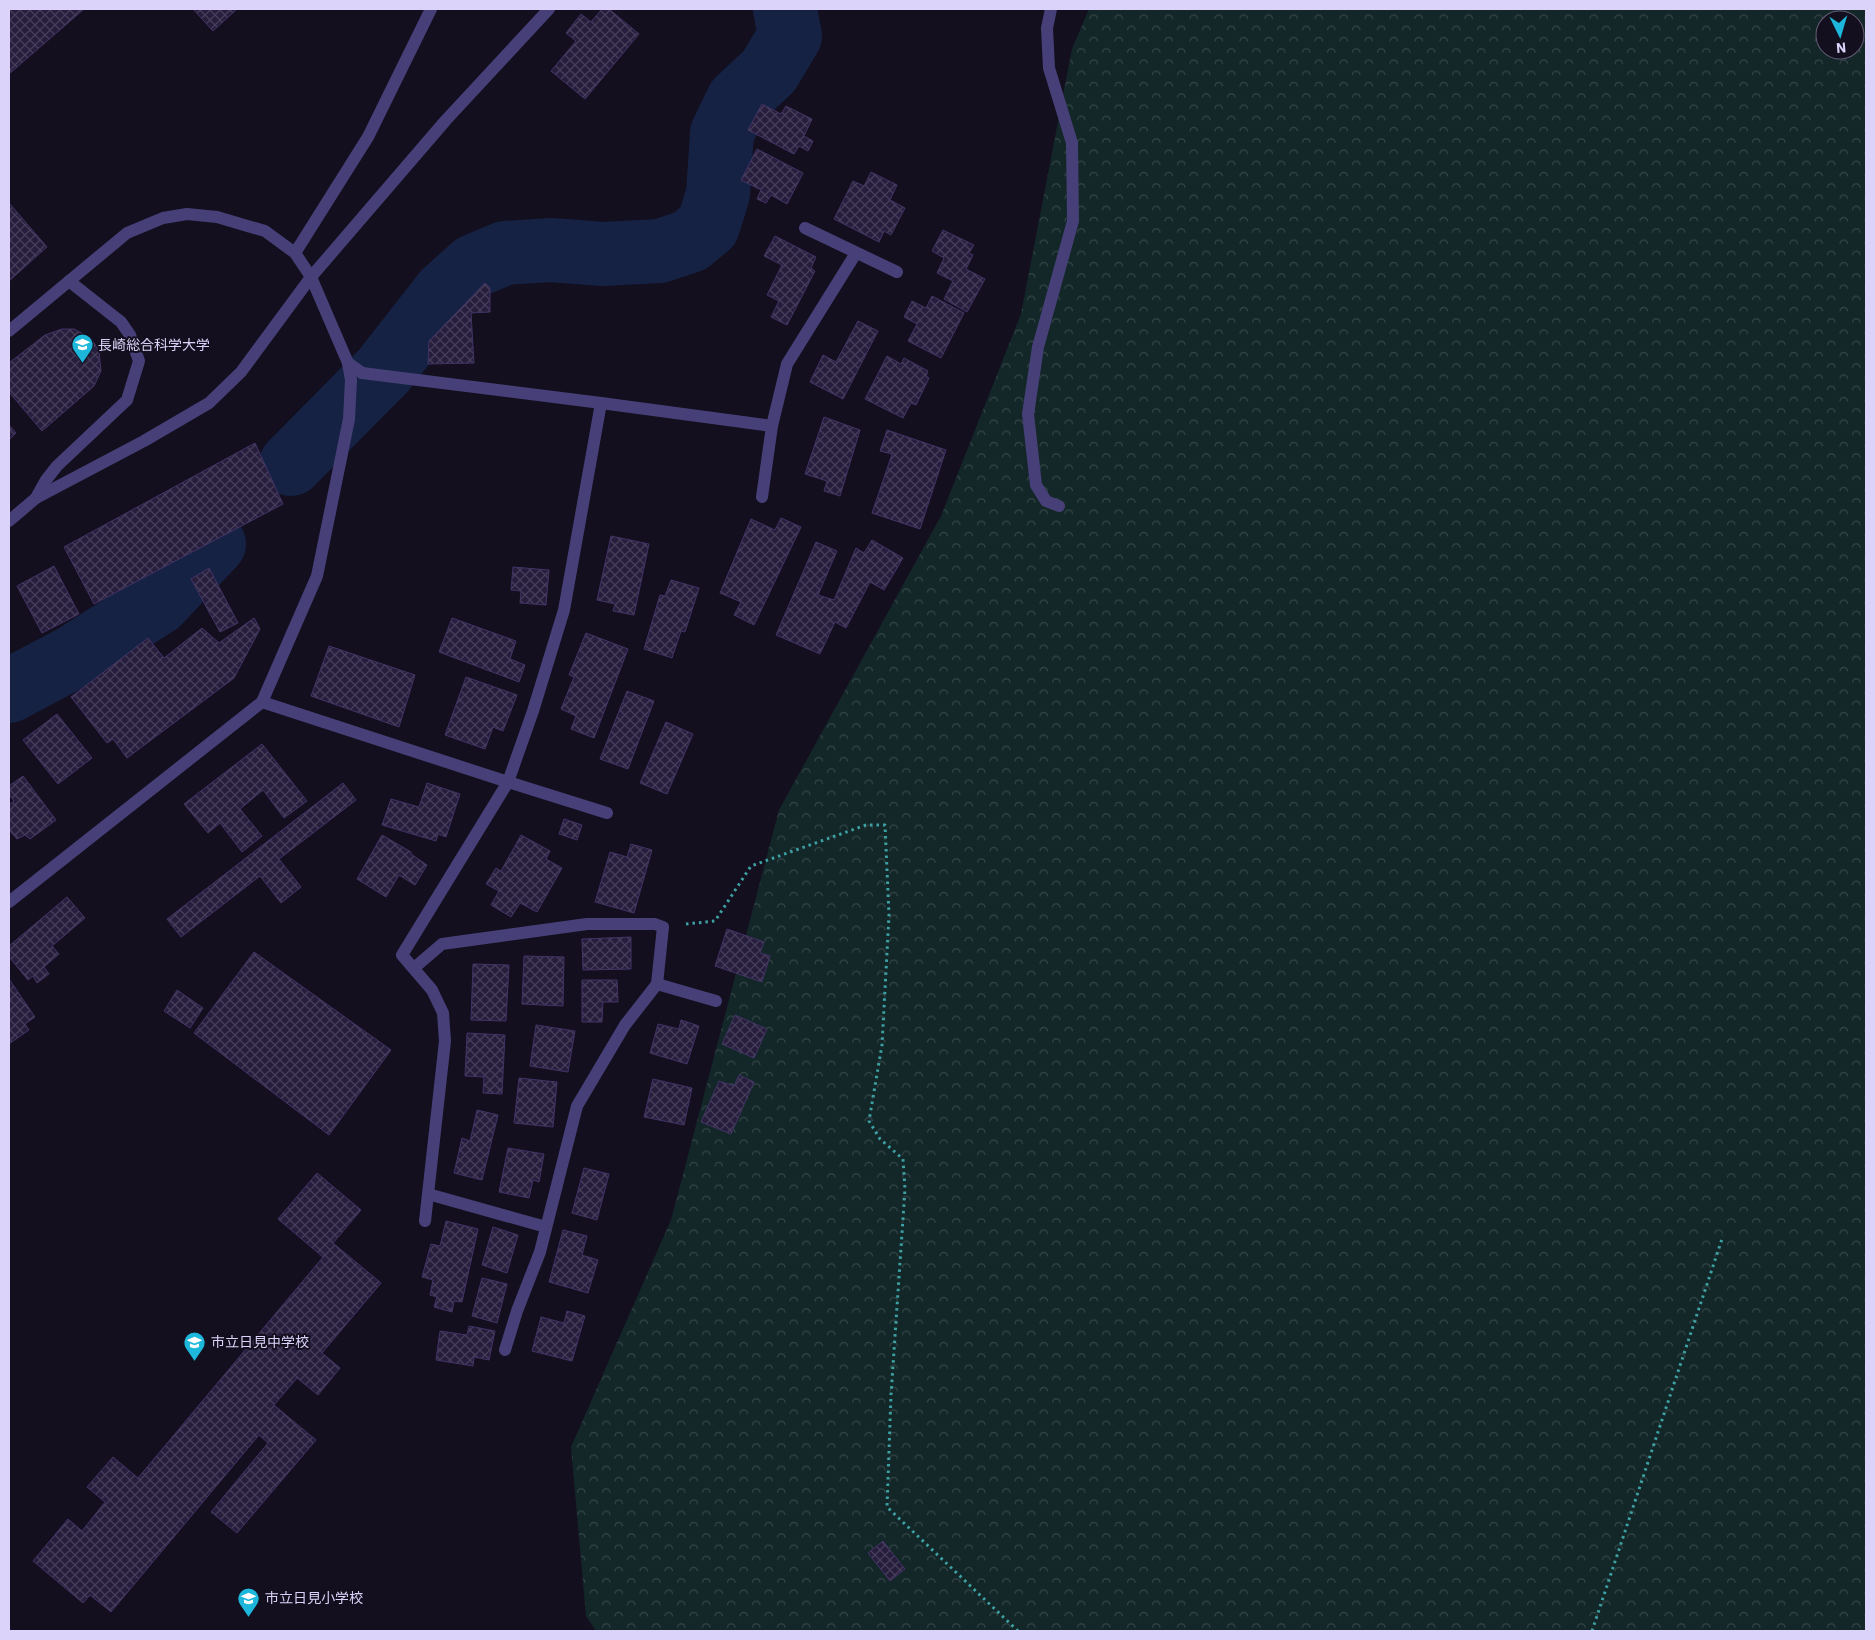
<svg xmlns="http://www.w3.org/2000/svg" width="1875" height="1640" viewBox="0 0 1875 1640" font-family="'IBM Plex Sans','Noto Sans JP',sans-serif">
<style>
.forest{fill:url(#forest-crowns);fill-rule:evenodd}
.lines{fill:none;stroke-linecap:round;stroke-linejoin:round}
.stream{stroke:#152243;stroke-width:11}
.river{stroke:#152243;stroke-width:64}
.building{fill:url(#building-cross-hatch);stroke:#423366}
.path{stroke:#3da0a3;stroke-width:3;stroke-dasharray:2.5 4;stroke-linecap:butt}
.minor{stroke:#474078;stroke-width:12}
.labels{text-anchor:middle;dominant-baseline:central;stroke-width:4;stroke-linejoin:round;paint-order:stroke}
.poi-label{font-size:14px;fill:#dbd3f9;stroke:#130f1f;text-anchor:start}
</style>
<defs>
<pattern id="forest-crowns" width="20" height="18" patternUnits="userSpaceOnUse" patternTransform="scale(1.25)"><rect width="20" height="18" fill="#132728"/><path d="M2 6a3 3 0 1 1 6 0M12 15a3 3 0 1 1 6 0" fill="none" stroke="#354548"/></pattern>
<pattern id="building-cross-hatch" width="8" height="8" patternUnits="userSpaceOnUse" patternTransform="scale(1.25)"><rect width="8" height="8" fill="#271e3d"/><path d="M0 0l8 8M0 8l8-8" fill="none" stroke="#463e5a"/></pattern>
</defs>
<rect width="100%" height="100%" fill="#130f1f"/>
<path class="forest" d="M1089,9h777v1622h-1270l-10,-15 -15,-169 100,-227 108,-410 162,-294 80,-202 51,-265zM1825,20h30v30h-30z"/>
<g class="lines">
<polyline class="stream" points="790,36 798,9"/>
<g class="river">
<polyline points="291,464 384,370 445,292 474,266 505,253 551,250 603,254 660,251 690,241 708,226 718,194 722,133 738,100 769,71 790,36 785,9"/>
<polyline points="9,691 73,657 158,603 214,544"/>
</g>
</g>
<g class="building">
<polygon points="9,9 84,9 9,74"/>
<polygon points="193,9 237,9 213,31"/>
<polygon points="602,9 609,9 639,34 585,99 551,71 576,41 566,33 581,14 591,22"/>
<polygon points="762,104 781,114 786,106 812,119 804,136 813,141 808,151 799,146 794,154 748,130"/>
<polygon points="757,149 803,173 787,204 771,195 766,203 757,199 761,190 741,180"/>
<polygon points="871,172 897,185 890,200 905,208 891,235 884,231 879,242 834,219 853,181 864,186"/>
<polygon points="9,203 47,247 9,281"/>
<polygon points="943,230 974,245 969,253 973,255 966,269 985,279 967,312 944,299 953,281 937,273 944,258 932,251"/>
<polygon points="775,236 816,257 811,268 815,271 787,325 771,317 779,301 767,295 782,265 764,256"/>
<polygon points="485,283 490,288 490,312 471,313 474,363 428,364 429,341"/>
<polygon points="932,296 964,313 941,358 908,341 917,324 904,317 912,301 926,308"/>
<polygon points="858,321 878,331 843,399 810,382 823,355 836,362"/>
<polygon points="62,329 74,329 91,338 99,351 101,371 94,386 42,431 9,392 9,363 45,335"/>
<polygon points="887,356 901,364 904,358 928,371 926,376 929,378 916,405 911,403 903,418 865,399"/>
<polygon points="824,417 860,430 840,496 824,491 827,481 805,474"/>
<polygon points="9,425 16,433 9,440"/>
<polygon points="887,430 946,450 920,529 872,513 892,454 880,451"/>
<polygon points="255,443 283,504 94,604 64,547"/>
<polygon points="781,518 801,527 754,625 734,615 741,602 720,593 751,519 775,530"/>
<polygon points="611,536 649,544 634,615 613,611 615,604 597,600"/>
<polygon points="872,540 903,558 884,590 870,582 846,628 835,622 820,654 776,635 816,542 837,551 818,595 834,600 856,548 864,553"/>
<polygon points="54,566 79,614 42,633 17,586"/>
<polygon points="513,567 549,570 546,605 520,603 521,591 511,590"/>
<polygon points="209,568 238,623 220,632 191,579"/>
<polygon points="671,580 699,588 685,632 681,631 672,658 644,649 660,595 665,596"/>
<polygon points="254,618 260,629 234,678 127,758 113,739 107,743 71,697 148,638 164,658 202,628 219,643"/>
<polygon points="452,618 516,641 510,659 525,665 519,682 439,652"/>
<polygon points="586,633 628,649 594,738 571,729 576,716 561,709 574,677 569,675"/>
<polygon points="329,646 415,675 399,727 311,696"/>
<polygon points="466,677 517,695 503,731 493,727 485,749 445,735"/>
<polygon points="627,691 654,701 628,769 600,759"/>
<polygon points="57,714 92,758 58,784 23,740"/>
<polygon points="666,722 693,734 667,794 640,783"/>
<polygon points="262,744 307,801 284,818 263,790 240,809 262,836 242,852 220,823 208,833 184,804"/>
<polygon points="23,776 56,820 30,839 25,835 17,839 9,830 9,805 14,801 9,794 9,786"/>
<polygon points="343,783 356,800 279,859 301,887 281,903 260,876 181,937 167,919"/>
<polygon points="427,783 460,794 446,837 438,834 436,841 382,825 391,799 419,807"/>
<polygon points="564,819 582,825 577,840 559,834"/>
<polygon points="382,835 411,852 411,854 427,865 415,885 399,875 386,897 357,879"/>
<polygon points="521,835 550,851 546,859 562,868 537,912 520,903 511,917 491,905 499,891 486,884 496,868 501,871"/>
<polygon points="631,844 652,850 634,913 595,902 610,852 627,857"/>
<polygon points="67,897 85,918 52,946 59,954 44,967 49,974 37,983 33,976 28,980 9,957 9,946"/>
<polygon points="727,929 764,942 760,953 770,956 762,982 715,966"/>
<polygon points="631,937 631,969 583,970 582,939"/>
<polygon points="254,952 391,1050 329,1135 194,1033"/>
<polygon points="524,956 564,957 563,1006 522,1004"/>
<polygon points="473,964 509,965 506,1021 471,1020"/>
<polygon points="9,979 35,1017 25,1024 29,1030 9,1044"/>
<polygon points="582,980 617,980 618,1002 603,1002 602,1022 582,1022"/>
<polygon points="177,990 203,1008 190,1028 164,1011"/>
<polygon points="735,1015 767,1029 754,1058 722,1044"/>
<polygon points="681,1020 699,1026 687,1064 650,1053 658,1024 679,1029"/>
<polygon points="536,1025 575,1031 568,1072 530,1066"/>
<polygon points="467,1033 505,1035 502,1094 483,1093 484,1077 465,1076"/>
<polygon points="739,1075 754,1082 731,1134 701,1122 719,1081 734,1086"/>
<polygon points="519,1078 557,1082 553,1127 514,1123"/>
<polygon points="653,1079 692,1088 684,1125 644,1117"/>
<polygon points="477,1110 498,1115 482,1180 454,1173 462,1138 470,1141"/>
<polygon points="508,1148 544,1154 539,1182 533,1180 529,1198 499,1192"/>
<polygon points="584,1168 609,1174 597,1220 572,1213"/>
<polygon points="317,1173 361,1210 333,1243 381,1283 322,1353 340,1368 318,1395 297,1378 274,1405 316,1440 237,1533 211,1512 268,1443 259,1435 111,1612 90,1595 83,1603 33,1561 68,1519 82,1531 105,1502 87,1487 113,1457 138,1478 323,1257 278,1219"/>
<polygon points="446,1221 478,1229 462,1302 454,1301 452,1312 434,1307 437,1297 430,1295 433,1280 422,1277 431,1244 440,1246"/>
<polygon points="493,1227 518,1235 507,1273 482,1265"/>
<polygon points="563,1230 587,1236 582,1255 598,1260 588,1293 549,1282"/>
<polygon points="482,1278 507,1284 497,1323 472,1316"/>
<polygon points="567,1311 585,1316 572,1361 532,1351 541,1317 564,1323"/>
<polygon points="469,1326 495,1331 489,1360 474,1357 473,1366 436,1360 440,1331 467,1335"/>
<polygon points="883,1541 905,1569 890,1581 868,1553"/>
</g>
<g class="lines">
<g class="path">
<polyline points="686,924 715,921 751,866 866,825 885,825 889,915 882,1045 869,1121 880,1139 903,1159 905,1189 891,1395 887,1507 1018,1631"/>
<polyline points="1592,1631 1723,1236"/>
</g>
<g class="minor">
<polyline points="1051,9 1047,28 1049,68 1072,143 1073,221 1038,347 1028,414 1036,485 1046,501 1059,506"/>
<polyline points="805,228 897,272"/>
<polyline points="295,253 368,137 431,9"/>
<polyline points="9,331 127,233 163,218 187,214 217,217 265,231 295,253 311,277 241,372 209,403 144,441 36,498 9,521"/>
<polyline points="601,403 772,426"/>
<polyline points="762,497 772,426 787,364 856,253"/>
<polyline points="36,498 46,480 57,466 127,400 139,361 130,335 121,322 69,281"/>
<polyline points="262,702 508,782 533,711 564,610 601,403 362,373 348,363"/>
<polyline points="9,902 262,702 317,576 349,419 351,380 348,363 311,277 446,120 549,9"/>
<polyline points="414,968 442,944 587,924 655,924 663,927 657,984 625,1025 577,1106 540,1252 517,1311 505,1350"/>
<polyline points="657,984 716,1001"/>
<polyline points="428,1194 546,1227"/>
<polyline points="425,1221 445,1041 443,1013 432,990 402,955 508,782 607,813"/>
</g>
</g>
<defs>
<symbol id="university-pin" viewBox="-11 -11 22 30"><path d="M0 17L-7.5 6A9.5 9.5 0 1 1 7.5 6Z" fill="#1db7db" stroke="#130f1f"/><path d="M0-5L7-2L0 1L-7-2ZM-4 1L0 2.5L4 1V4Q0 6-4 4Z" fill="#fff"/></symbol>
<symbol id="school-pin" viewBox="-11 -11 22 30"><path d="M0 17L-7.5 6A9.5 9.5 0 1 1 7.5 6Z" fill="#1db7db" stroke="#130f1f"/><path d="M0-5L7-2L0 1L-7-2ZM-4 1L0 2.5L4 1V4Q0 6-4 4Z" fill="#fff"/></symbol>
</defs>
<g fill-rule="evenodd">
<use href="#university-pin" x="70" y="332" width="25" height="34"/>
<use href="#school-pin" x="182" y="1330" width="25" height="34"/>
<use href="#school-pin" x="236" y="1586" width="25" height="34"/>
</g>
<g class="labels">
<g class="poi-label">
<text x="98" y="345">長崎総合科学大学</text>
<text x="211" y="1342">市立日見中学校</text>
<text x="265" y="1598">市立日見小学校</text>
</g>
</g>
<rect width="1875" height="1640" fill="none" stroke="#dbd3f9" stroke-width="20"/>
<g transform="translate(1840 35) rotate(175)"><circle r="24" fill="#130f1f" stroke="#635d76"/>
<path d="M0-4L9 19L0 12L-9 19Z" fill="#1db7db"/>
<text y="-8" font-size="14" font-weight="bold" text-anchor="middle" fill="#dbd3f9">N</text>
</g>
</svg>
